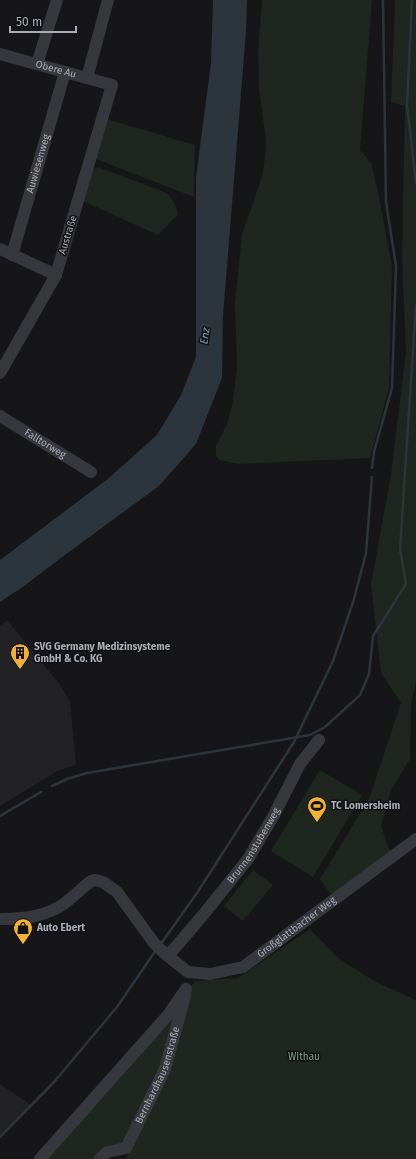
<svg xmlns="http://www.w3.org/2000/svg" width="416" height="1159" viewBox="0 0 416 1159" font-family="'Fira Sans',sans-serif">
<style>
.built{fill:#222225}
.green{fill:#1e261f}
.water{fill:#2c353c}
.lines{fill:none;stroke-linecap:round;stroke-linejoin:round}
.stream{stroke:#2c353c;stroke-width:2.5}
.minor{stroke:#37383d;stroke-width:12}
.labels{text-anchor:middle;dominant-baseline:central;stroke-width:3;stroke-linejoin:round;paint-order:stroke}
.street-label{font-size:10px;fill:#a8adb8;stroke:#111113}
.poi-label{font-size:10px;font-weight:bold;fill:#a8adb8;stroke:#111113;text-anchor:start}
.park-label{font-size:10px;fill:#7fa381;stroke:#111113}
.water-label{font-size:11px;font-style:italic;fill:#7f9bb3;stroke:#111113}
</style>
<rect width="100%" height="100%" fill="#161618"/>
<g class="built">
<polygon points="7,620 61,686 70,702 76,765 57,771 0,806 0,626"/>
<polygon points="0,1084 31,1105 13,1126 0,1137"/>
</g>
<g class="green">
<polygon points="262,0 372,0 360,150 371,163 378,192 392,266 389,388 370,458 239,464 219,460 216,455 216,446 227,424 232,406 237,368 235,302 242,234 262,177 265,158 266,141 259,89 258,52"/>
<polygon points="395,0 416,0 416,682 411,704 410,759 391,790 381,826 391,854 333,897 320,879 369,799 401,703 381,673 371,584 391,475 406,352 402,257 405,106 391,102"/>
<polygon points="106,119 195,145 194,197 96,159"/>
<polygon points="98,167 167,193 174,202 178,214 158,235 83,201 92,170"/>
<polygon points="320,770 362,795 313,877 271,851"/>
<polygon points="253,870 273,885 243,921 224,906"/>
<polygon points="310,929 339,959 376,982 416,1000 416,1159 126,1159 130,1144 109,1145 93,1159 45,1159 160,1030 195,981 238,978"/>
</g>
<polygon class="water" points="213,0 247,0 246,31 223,316 222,378 196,444 159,486 58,560 24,586 0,602 0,560 109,478 157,435 181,395 196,357 196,177 211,63"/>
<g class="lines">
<g class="stream">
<polyline points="412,0 407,105 416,183"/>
<polyline points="372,468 374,452 392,388 396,266 386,202 383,0"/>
<polyline points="52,786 67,779 87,773 310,735 325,727 360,695 369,674 373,636 406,584 400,549 416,305"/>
<polyline points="0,816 41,792"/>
<polyline points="160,945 197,893 294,742 333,661 354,599 366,553 372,477"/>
<polyline points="0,1137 54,1082 117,1007 156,950"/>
</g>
<g class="minor">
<path id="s1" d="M0,54l112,31 -56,190 -56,98"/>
<polyline points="37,64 57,0"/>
<polyline points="87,78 108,0"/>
<polyline points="0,249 56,275"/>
<path id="s2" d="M12,255l53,-183"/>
<path id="s3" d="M0,416l91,56"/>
<path id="s4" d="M0,919c22,0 46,-2 65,-16 9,-7 17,-15 26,-22l5,-1 7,2 14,10 37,51 9,9 25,20 22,2 33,-7 173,-128"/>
<path id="s5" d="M168,956l35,-41 45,-56 26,-44 26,-51 19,-24"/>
<polyline points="40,1159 168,1015 186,989"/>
<path id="s6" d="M100,1159l7,-7 19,-4 39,-79 20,-73"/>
</g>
</g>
<defs>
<symbol id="building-pin" viewBox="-11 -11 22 30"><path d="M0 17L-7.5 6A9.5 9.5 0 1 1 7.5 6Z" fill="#f2b134" stroke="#111113"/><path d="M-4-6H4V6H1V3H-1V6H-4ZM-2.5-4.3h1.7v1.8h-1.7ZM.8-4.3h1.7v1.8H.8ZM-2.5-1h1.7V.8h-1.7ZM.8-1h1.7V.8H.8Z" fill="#111"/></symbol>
<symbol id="stadium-pin" viewBox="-11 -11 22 30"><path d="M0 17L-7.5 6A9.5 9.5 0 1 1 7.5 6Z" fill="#f2b134" stroke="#111113"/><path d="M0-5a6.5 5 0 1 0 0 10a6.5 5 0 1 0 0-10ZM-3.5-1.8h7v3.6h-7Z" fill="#111"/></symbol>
<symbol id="shop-pin" viewBox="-11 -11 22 30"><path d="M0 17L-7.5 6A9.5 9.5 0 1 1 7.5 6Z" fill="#f2b134" stroke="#111113"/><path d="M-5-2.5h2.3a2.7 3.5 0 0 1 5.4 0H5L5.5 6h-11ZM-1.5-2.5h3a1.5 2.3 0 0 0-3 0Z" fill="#111"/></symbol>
</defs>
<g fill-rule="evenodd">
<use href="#building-pin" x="9" y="642" width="22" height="30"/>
<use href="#stadium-pin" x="306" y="795" width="22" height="30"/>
<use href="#shop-pin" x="12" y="917" width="22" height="30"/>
</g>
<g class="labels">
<g class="street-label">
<text stroke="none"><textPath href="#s1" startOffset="58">Obere Au</textPath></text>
<text stroke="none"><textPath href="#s2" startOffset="95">Auwiesenweg</textPath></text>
<text transform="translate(68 235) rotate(-73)">Austraße</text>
<text stroke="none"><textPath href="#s3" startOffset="53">Falltorweg</textPath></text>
<text stroke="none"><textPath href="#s5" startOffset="140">Brunnenstubenweg</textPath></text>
<text stroke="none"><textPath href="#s4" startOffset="362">Großglattbacher Weg</textPath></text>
<text stroke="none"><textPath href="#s6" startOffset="109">Bernhardhausenstraße</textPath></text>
</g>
<g class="poi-label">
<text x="34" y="647">SVG Germany Medizinsysteme<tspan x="34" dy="12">GmbH &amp; Co. KG</tspan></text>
<text x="331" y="806">TC Lomersheim</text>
<text x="37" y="928">Auto Ebert</text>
</g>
<g class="park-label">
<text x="304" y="1057">Withau</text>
</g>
<g class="water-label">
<text transform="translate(205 336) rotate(-81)">Enz</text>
</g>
</g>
<path d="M10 26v6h66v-6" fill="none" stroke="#a8adb8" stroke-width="2"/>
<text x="16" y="26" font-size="12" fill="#a8adb8" stroke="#111113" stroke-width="3" paint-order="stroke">50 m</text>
</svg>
